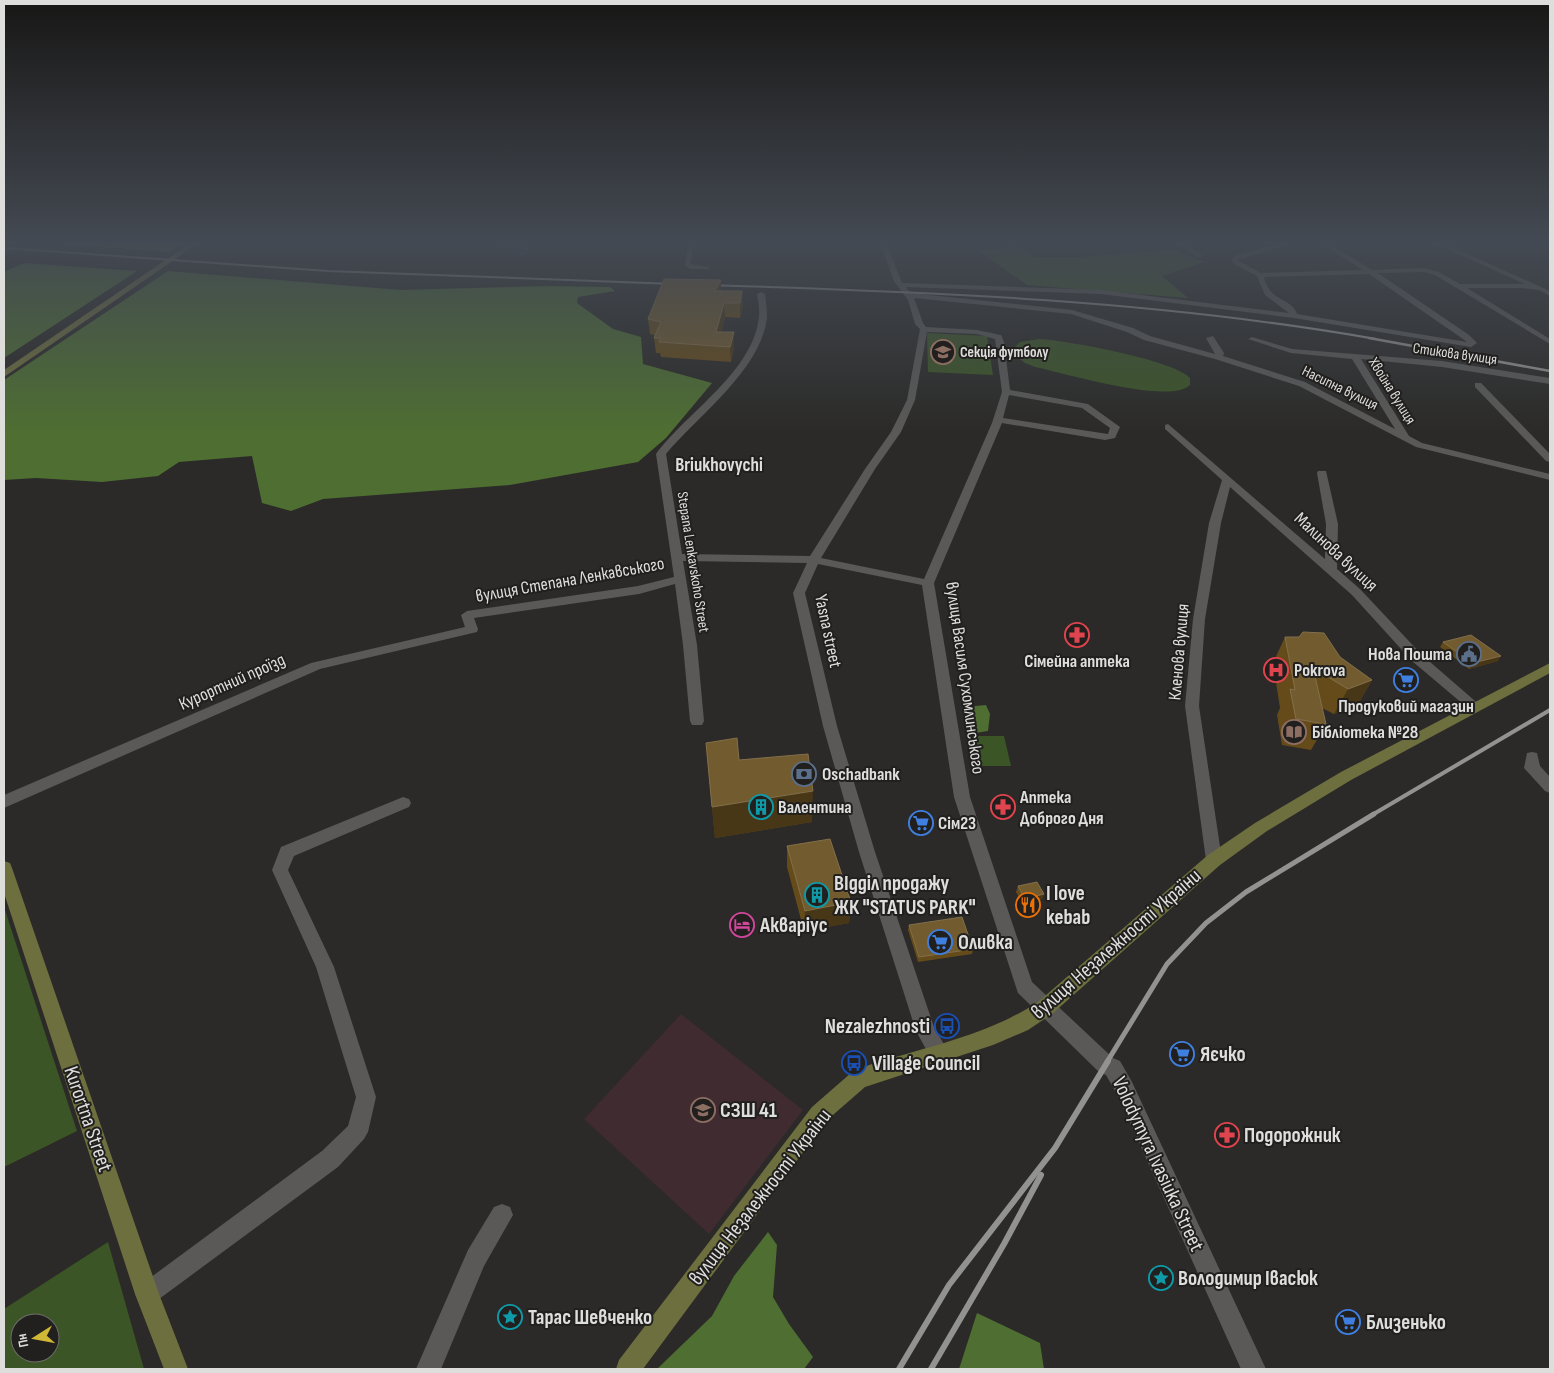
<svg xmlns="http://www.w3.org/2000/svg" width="1554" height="1373" viewBox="0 0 1554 1373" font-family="'Sofia Sans Condensed',sans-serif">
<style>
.education{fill:#3f2b30}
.green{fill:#3c5526;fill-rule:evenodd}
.forest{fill:#4e6e32}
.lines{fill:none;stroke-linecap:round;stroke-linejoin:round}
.stream{stroke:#194f57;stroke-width:2.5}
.minor{fill:#5a5957;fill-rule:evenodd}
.secondary{fill:#6e6f3e;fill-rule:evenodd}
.rail-far4{stroke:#929290;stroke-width:2}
.rail-far3{stroke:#929290;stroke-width:2.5}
.rail-far2{stroke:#929290;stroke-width:4}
.rail-far1{stroke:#929290;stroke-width:5}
.rail{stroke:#929290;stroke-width:6}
.wall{fill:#654b1a}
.shaded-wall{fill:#483717}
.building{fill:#725b2f;stroke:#836f4a}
.labels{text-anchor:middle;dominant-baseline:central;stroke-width:4;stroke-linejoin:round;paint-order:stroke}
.far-poi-label{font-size:15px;font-weight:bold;fill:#dededc;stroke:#21201e;text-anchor:start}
.far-street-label{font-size:15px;fill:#dededc;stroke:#21201e}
.street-label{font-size:18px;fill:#dededc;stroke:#21201e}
.poi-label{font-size:18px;font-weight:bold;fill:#dededc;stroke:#21201e;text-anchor:start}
.far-district-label{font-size:19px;font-weight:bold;fill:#dededc;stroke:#21201e}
.near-poi-label{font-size:21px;font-weight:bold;fill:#dededc;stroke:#21201e;text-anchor:start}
.near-street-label{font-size:21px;fill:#dededc;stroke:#21201e}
</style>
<rect width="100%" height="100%" fill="#2b2a28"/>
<polygon class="education" points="681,1014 803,1110 709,1234 584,1119"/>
<g class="green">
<polygon points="1019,247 1034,257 1082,257 1174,250 1204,262 1162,276 1188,298 1027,285 979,251"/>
<polygon points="927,333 987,336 993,375 928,372"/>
<path d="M1039,339c26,1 135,21 151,39v7c-20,20 -126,-12 -155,-18l-10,-4 -11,-9 -1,-5 7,-7z"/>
<polygon points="971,736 1004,736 1011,766 978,766"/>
<polygon points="4,907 77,1131 4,1167"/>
<path d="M108,1242l36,127h-140v-60zM20,1323h30v30h-30z"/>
</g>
<g class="forest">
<polygon points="5,240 192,240 169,252"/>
<polygon points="24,263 137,271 4,358 4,272"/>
<polygon points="168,271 401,290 547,286 610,287 615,291 578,297 577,303 613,329 641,337 643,364 712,383 666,438 638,462 510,485 323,499 291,511 262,503 252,456 179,462 158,476 102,482 36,478 4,480 4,380"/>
<polygon points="986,705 990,714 988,731 975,733 970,727 969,715 975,706"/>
<polygon points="768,1232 777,1245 773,1297 789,1324 813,1357 804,1369 657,1369 712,1316 734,1276"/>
<polygon points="977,1313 1040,1343 1044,1369 959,1369"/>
</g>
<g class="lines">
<polyline class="stream" points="496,240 505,247 533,249 518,256"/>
<g class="minor">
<polygon points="689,240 695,240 690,264 709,267 709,269 690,269 685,265"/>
<path d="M879,240h6l17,43 199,7 188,23 -24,-18 -8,-19 -23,-12 -3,-4 3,-4 59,-16h11l-67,20 24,13 102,-3 -35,-22 -3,-5 4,-3h9l-6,4 1,2 39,24 52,-2 15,4 21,12h65l-98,-44h9l114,51v5l-11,-6 -18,-2h-54l83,51v5l-115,-69 -11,-3 -46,1 91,62 8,8 -6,4 -177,-29 -193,-24 -195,-7 4,6 162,17 61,18 17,8 65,18 -9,-16 7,-2 11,17 -1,3 82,26 90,47 -43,-70 -61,-6 -43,-14 4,-2 40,12 150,12 108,17v6l-108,-17 -81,-8 48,77 13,7 128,31v6l-134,-33 -117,-61 -84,-27 -71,-19 -17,-8 -56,-18 -157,-16 9,25 3,4 51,3 24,5 3,7 6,48 78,14 32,23 -5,11 -10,2 -103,-17 -68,160 36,214 62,185 81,76 7,3 12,21 134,287h-25l-123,-273 -12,-21 -7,-3 -81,-79 -2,-6 -62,-190 -32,-212 -104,-21 -13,29 32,133 38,126 59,175 15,26 -3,7 -7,3 -7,-3 -16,-29 -57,-179 -36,-126 -30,-133 14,-30 -124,-2 14,84 7,76 -2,4h-10l-2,-4 -7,-76 -8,-61 -36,10 -165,24 4,11 -1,3 -157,37 -316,139v-13l307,-132 154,-36 -4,-12 6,-4 171,-25 36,-9 -18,-123c31,-42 97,-82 103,-137 1,-7 -1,-16 -2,-23l4,-2 4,2c1,7 2,16 2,23 -5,52 -69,99 -101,137l16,100 128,2 55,-87 26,-37 16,-32 13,-71 -5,-5 -7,-24 -14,-19zM1369,274l94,65 4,3 -170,-28c-6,-17 -27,-11 -33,-37zM927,332l50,2 18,5 7,53 -10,31 -68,156 -103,-21 54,-89 26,-37 14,-32zM1009,395l73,13 28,20 -2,6 -105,-16z"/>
<polygon points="1172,240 1180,240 1203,256 1198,257"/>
<polygon points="1475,383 1481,383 1550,454 1550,462 1546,461 1475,387"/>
<polygon points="1168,424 1325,559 1326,524 1317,473 1318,471 1326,471 1338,524 1337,569 1360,589 1422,655 1482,707 1480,710 1470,710 1412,661 1352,595 1230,487 1221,523 1205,619 1199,706 1222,860 1220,865 1214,867 1208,865 1206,860 1185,706 1193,619 1209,523 1222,480 1165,429 1165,425"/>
<polygon points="1532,752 1537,753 1540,766 1550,777 1550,793 1545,791 1524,768 1527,753"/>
<polygon points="403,797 409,799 411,803 409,807 294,856 288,870 334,967 376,1097 368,1132 364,1139 338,1167 155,1302 147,1306 139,1302 135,1294 139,1286 322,1151 348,1126 356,1097 316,967 272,870 281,847"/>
<polygon points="502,1204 510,1207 513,1215 484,1266 441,1369 416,1369 468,1250 494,1207"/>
</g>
<g class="secondary">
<polygon points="195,240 203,240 4,377 4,370"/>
<path d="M1550,663v10l-199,107 -84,51 -47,34 -168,149 -24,16 -35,15 -128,42 -39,34 -183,248h-27l3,-9 193,-253 39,-34 18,-8c57,-18 119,-30 169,-63l170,-147 47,-32 86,-51z"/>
<polygon points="4,861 10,863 12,868 159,1294 188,1369 164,1369 135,1294 4,893"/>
</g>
<g class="rail-far4">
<polyline points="4,248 328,271 675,284"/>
<path d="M708,285c224,7 447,15 668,54"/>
</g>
<polyline class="rail-far3" points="1369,338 1550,371"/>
<polyline class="rail-far2" points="1372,815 1550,710"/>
<polyline class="rail-far1" points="1107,1062 1167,964 1206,923 1246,892 1374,814"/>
<g class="rail">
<polyline points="899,1369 949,1285 1055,1148 1108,1061"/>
<polyline points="931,1369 1004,1244 1041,1175"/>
</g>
</g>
<g class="wall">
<polygon points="721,280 721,291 743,306 740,318 725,317 721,332 734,332 734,348 731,362 661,357 660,353 656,353 654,338 655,335 650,334 648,319"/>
<polygon points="1285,637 1340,657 1372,680 1357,706 1334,714 1322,708 1326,724 1311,750 1282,745 1277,715 1280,708 1273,663"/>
<polygon points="1443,642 1498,661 1469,669 1440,647"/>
<polygon points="706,743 812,822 715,838"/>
<polygon points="787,846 851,902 849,923 804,931 787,867"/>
<polygon points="1018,886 1044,894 1042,899 1023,904 1016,892"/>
<polygon points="909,925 973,949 972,954 918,962 908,930"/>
</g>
<g class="shaded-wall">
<polygon points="721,280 721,294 715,291"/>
<polygon points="742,291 743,306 740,318 740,303"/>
<polygon points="724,303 725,317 717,347 716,332"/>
<polygon points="734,332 734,348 731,362 730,347"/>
<polygon points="1501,656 1498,661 1469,669 1473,663"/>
<polygon points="1372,680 1357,706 1334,714 1348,689"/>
<polygon points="813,791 812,822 715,838 712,807"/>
<polygon points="1044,894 1042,899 1023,904 1025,899"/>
<polygon points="851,902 849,923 804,931 805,911"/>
</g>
<g class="building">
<polygon points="664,279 721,280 715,291 742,291 740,303 724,303 716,332 734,332 730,347 659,342 661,338 654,338 661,322 648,319"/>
<polygon points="1303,632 1324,633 1340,657 1372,680 1348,689 1313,668 1326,724 1296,719 1290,689 1295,690 1285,637 1299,637"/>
<polygon points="1471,635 1501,656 1473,663 1443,642"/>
<polygon points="737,738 739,760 808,754 813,791 712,807 706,743"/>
<polygon points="830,839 851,902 805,911 787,846"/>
<polygon points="1037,882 1044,894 1025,899 1018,886"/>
<polygon points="962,917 973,949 919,957 909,925"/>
</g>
<linearGradient id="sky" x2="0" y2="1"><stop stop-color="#181716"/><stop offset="0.56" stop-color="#444a53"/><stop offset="1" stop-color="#444a53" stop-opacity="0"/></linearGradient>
<rect width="1554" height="432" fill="url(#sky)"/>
<defs>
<symbol id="school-ring" viewBox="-11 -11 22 22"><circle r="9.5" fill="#21201e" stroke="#8d6e63" stroke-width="1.5"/><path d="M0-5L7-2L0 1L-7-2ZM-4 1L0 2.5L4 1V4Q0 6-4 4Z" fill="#8d6e63"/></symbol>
<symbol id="pharmacy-ring" viewBox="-11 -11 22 22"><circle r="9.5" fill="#21201e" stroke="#e0444e" stroke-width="1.5"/><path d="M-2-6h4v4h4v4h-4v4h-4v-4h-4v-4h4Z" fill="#e0444e"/></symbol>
<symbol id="civic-ring" viewBox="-11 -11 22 22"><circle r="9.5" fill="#21201e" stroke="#5c6f8a" stroke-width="1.5"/><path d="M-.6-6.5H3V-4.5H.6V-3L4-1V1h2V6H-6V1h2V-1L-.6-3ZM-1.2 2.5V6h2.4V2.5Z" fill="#5c6f8a"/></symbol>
<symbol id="hospital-ring" viewBox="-11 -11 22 22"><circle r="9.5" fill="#21201e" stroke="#e0444e" stroke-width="1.5"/><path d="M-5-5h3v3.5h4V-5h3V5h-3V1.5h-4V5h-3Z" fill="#e0444e"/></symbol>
<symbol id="supermarket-ring" viewBox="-11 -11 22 22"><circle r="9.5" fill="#21201e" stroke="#3f7fe0" stroke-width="1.5"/><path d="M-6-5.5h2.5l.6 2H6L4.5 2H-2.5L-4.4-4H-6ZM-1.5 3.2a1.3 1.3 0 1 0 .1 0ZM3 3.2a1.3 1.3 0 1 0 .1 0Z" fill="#3f7fe0"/></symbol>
<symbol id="library-ring" viewBox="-11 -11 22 22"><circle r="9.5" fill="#21201e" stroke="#8d6e63" stroke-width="1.5"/><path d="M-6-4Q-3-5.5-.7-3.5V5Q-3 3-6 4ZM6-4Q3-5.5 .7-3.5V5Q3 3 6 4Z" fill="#8d6e63"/></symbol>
<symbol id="bank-ring" viewBox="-11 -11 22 22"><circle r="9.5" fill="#21201e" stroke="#5c6f8a" stroke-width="1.5"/><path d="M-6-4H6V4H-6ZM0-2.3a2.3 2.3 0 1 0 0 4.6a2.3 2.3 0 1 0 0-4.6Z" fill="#5c6f8a"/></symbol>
<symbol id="building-ring" viewBox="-11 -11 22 22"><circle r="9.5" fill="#21201e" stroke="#0f9aa8" stroke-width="1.5"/><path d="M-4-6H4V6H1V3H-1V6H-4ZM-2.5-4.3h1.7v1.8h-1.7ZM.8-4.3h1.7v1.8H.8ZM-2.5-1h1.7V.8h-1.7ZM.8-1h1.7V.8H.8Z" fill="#0f9aa8"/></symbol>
<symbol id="restaurant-ring" viewBox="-11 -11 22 22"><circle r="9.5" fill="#21201e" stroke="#e8710a" stroke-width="1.5"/><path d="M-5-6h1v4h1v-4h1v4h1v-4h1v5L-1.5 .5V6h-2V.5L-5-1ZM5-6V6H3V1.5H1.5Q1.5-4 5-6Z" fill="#e8710a"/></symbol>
<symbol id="hotel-ring" viewBox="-11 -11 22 22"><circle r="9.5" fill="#21201e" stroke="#d1479c" stroke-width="1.5"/><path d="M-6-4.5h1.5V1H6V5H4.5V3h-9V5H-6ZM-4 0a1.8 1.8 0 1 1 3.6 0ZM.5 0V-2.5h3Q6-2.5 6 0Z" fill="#d1479c"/></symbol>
<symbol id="bus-ring" viewBox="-11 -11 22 22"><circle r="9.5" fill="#21201e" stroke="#1a4fb4" stroke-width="1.5"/><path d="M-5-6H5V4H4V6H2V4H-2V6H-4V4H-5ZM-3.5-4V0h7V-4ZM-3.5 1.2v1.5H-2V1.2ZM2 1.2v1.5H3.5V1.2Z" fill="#1a4fb4"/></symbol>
<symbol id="sight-ring" viewBox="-11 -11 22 22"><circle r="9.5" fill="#21201e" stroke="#0f9aa8" stroke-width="1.5"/><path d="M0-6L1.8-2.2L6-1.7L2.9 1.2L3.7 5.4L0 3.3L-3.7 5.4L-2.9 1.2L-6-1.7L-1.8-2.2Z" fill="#0f9aa8"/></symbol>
</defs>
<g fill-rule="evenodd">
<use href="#school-ring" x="929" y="338" width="28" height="28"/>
<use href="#pharmacy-ring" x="1063" y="621" width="28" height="28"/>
<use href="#civic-ring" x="1455" y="640" width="28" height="28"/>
<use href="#hospital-ring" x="1262" y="656" width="28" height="28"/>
<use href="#supermarket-ring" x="1392" y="666" width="28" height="28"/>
<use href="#library-ring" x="1280" y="718" width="28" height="28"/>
<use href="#bank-ring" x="790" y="760" width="28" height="28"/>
<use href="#building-ring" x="747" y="793" width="28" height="28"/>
<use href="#pharmacy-ring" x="989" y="793" width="28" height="28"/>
<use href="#supermarket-ring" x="907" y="809" width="28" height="28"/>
<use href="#building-ring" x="803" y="881" width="28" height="28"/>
<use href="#restaurant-ring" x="1014" y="891" width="28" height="28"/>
<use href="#hotel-ring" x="728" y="911" width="28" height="28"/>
<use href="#supermarket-ring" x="926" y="928" width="28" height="28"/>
<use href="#bus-ring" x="933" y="1012" width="28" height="28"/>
<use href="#supermarket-ring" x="1168" y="1040" width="28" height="28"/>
<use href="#bus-ring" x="840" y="1049" width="28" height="28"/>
<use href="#school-ring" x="689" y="1096" width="28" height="28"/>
<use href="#pharmacy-ring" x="1213" y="1121" width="28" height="28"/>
<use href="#sight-ring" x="1147" y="1264" width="28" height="28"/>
<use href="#sight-ring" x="496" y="1303" width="28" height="28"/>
<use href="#supermarket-ring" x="1334" y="1308" width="28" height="28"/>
</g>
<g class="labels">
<g class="far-poi-label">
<text x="960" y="352">Секція футболу</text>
</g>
<g class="far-street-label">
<text transform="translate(1455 354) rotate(8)">Стикова вулиця</text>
<text transform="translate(1340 388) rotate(26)">Насипна вулиця</text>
<text transform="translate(1392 391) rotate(58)">Хвойна вулиця</text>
<text transform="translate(693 562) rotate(81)">Stepana Lenkavskoho Street</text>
</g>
<g class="street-label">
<text transform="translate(1336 552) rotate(43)">Малинова вулиця</text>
<text transform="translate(570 580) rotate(-10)">вулиця Степана Ленкавського</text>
<text transform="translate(828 631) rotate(78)">Yasna street</text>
<text transform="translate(1179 652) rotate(-85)">Кленова вулиця</text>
<text transform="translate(965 678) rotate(82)">вулиця Василя Сухомлинського</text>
<text transform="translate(232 682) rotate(-24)">Курортний проїзд</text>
</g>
<g class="poi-label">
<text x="1452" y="654" text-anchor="end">Нова Пошта</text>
<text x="1077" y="661" text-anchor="middle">Сімейна аптека</text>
<text x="1294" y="670">Pokrova</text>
<text x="1406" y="706" text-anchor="middle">Продуковий магазин</text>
<text x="1312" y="732">Бібліотека №28</text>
<text x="822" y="774">Oschadbank</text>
<text x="1020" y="797">Аптека<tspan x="1020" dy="21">Доброго Дня</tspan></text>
<text x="778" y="807">Валентина</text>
<text x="938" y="823">Сім23</text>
</g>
<g class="far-district-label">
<text x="719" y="465">Briukhovychi</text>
</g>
<g class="near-poi-label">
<text x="834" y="883">ВІдділ продажу<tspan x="834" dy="24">ЖК "STATUS PARK"</tspan></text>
<text x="1046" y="893">I love<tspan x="1046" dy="24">kebab</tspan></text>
<text x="760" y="925">Акваріус</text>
<text x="958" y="942">Оливка</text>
<text x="930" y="1026" text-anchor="end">Nezalezhnosti</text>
<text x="1200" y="1054">Яєчко</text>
<text x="872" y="1063">Village Council</text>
<text x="720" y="1110">СЗШ 41</text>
<text x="1244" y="1135">Подорожник</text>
<text x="1178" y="1278">Володимир Івасюк</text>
<text x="528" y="1317">Тарас Шевченко</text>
<text x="1366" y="1322">Близенько</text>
</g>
<g class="near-street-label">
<text transform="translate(1116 944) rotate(-41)">вулиця Незалежності України</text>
<text transform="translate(88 1119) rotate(71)">Kurortna Street</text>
<text transform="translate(1158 1164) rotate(65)">Volodymyra Ivasiuka Street</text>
<text transform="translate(760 1197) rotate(-52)">вулиця Незалежності України</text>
</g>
</g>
<rect width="1554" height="1373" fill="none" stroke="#dededc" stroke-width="10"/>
<g transform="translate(35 1338) rotate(259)"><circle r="24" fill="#21201e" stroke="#6d6c6a"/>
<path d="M0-4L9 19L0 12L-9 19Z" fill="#d1b736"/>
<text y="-8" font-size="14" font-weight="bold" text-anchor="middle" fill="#dededc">Пн</text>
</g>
</svg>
